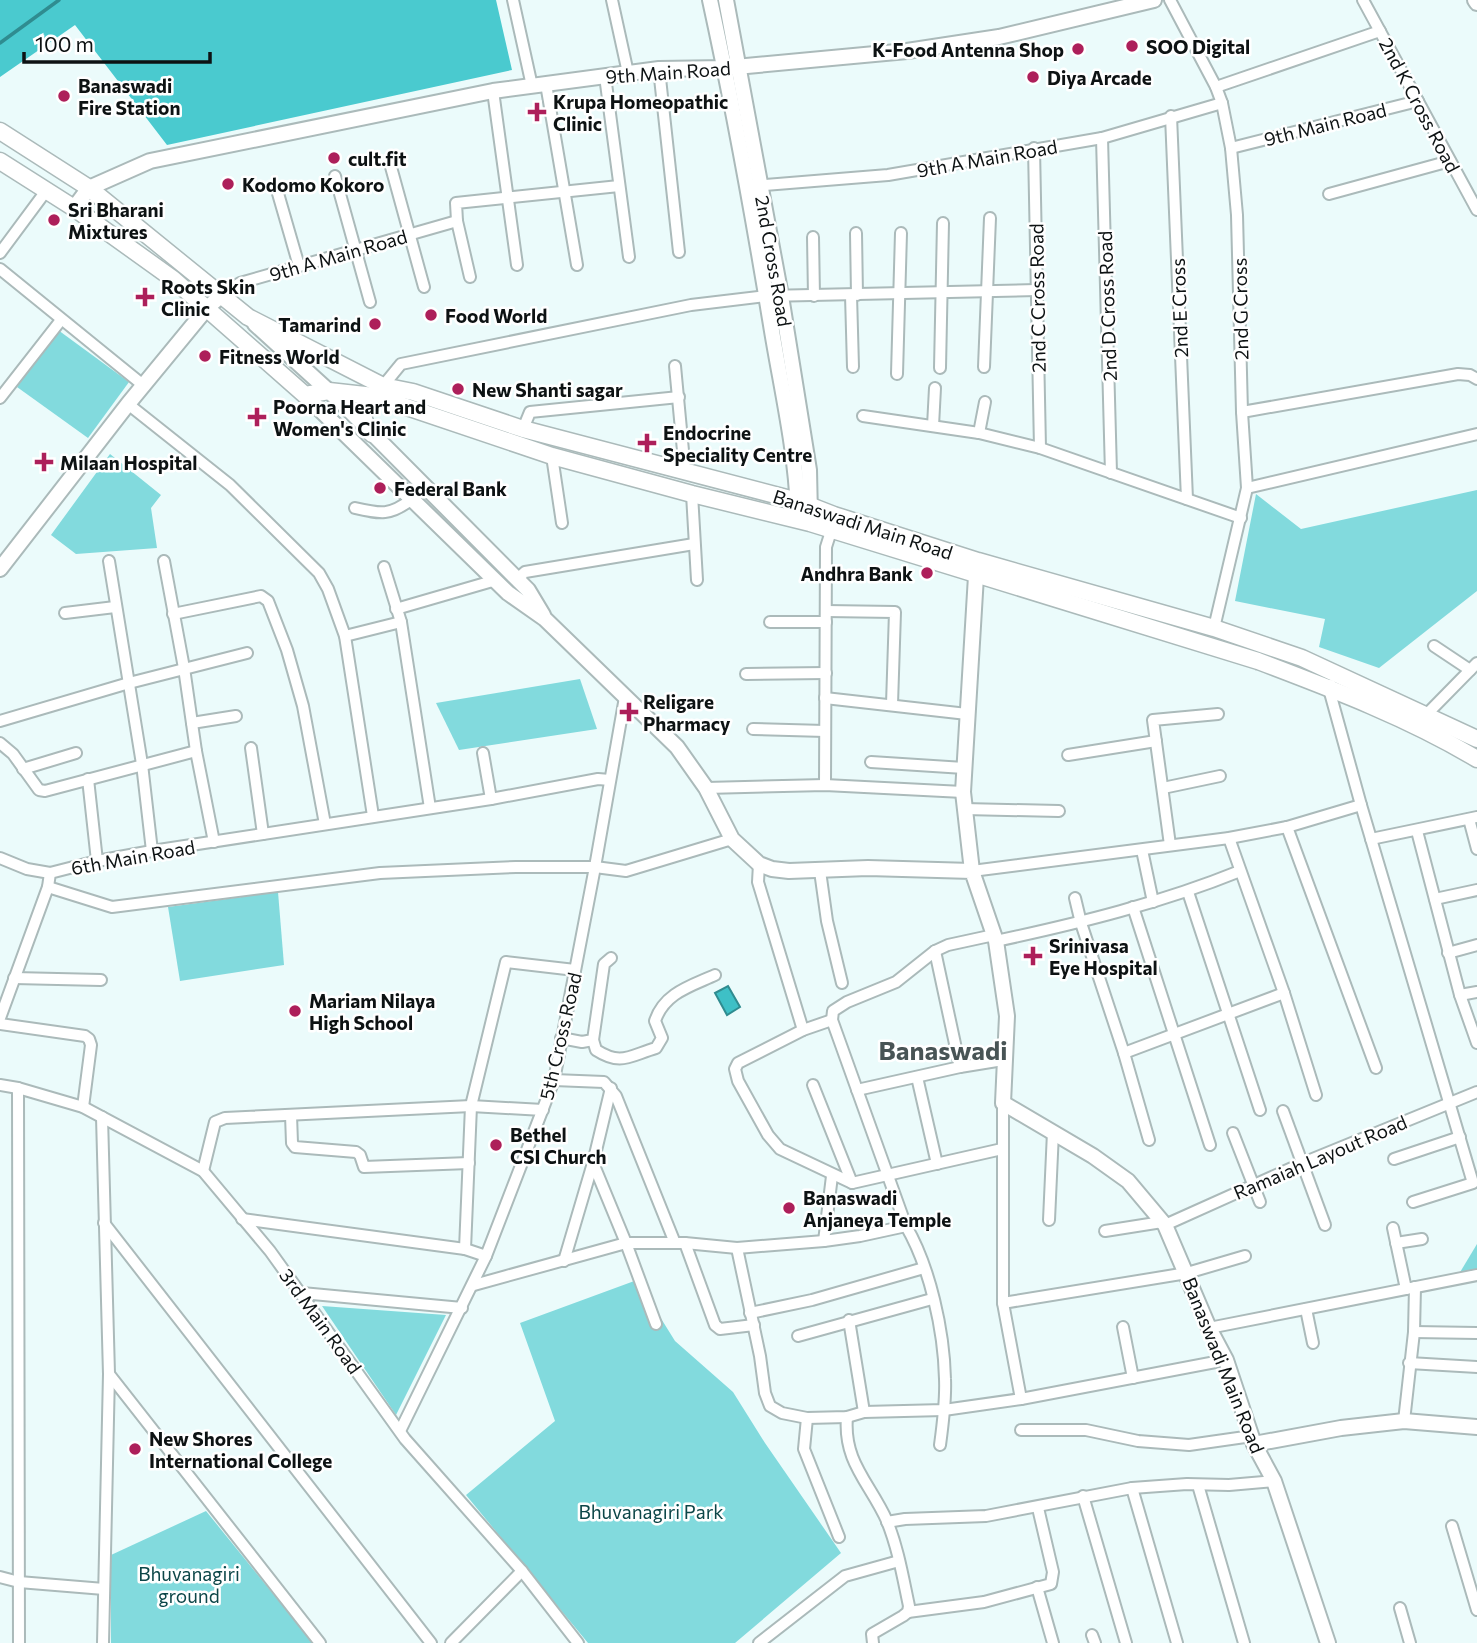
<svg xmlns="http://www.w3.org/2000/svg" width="1477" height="1643" viewBox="0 0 1477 1643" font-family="Commissioner,sans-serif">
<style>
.green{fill:#82dadd}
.forest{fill:#4acacf}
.water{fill:#3ec0c6;stroke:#2f8c90;stroke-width:2}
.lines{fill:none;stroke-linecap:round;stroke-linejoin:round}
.stream{stroke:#2f8c90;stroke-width:3.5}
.street-casing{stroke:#abbaba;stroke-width:14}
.secondary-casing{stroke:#abbaba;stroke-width:18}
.primary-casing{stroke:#abbaba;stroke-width:19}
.street{stroke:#fff;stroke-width:10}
.secondary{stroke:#fff;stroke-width:14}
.primary{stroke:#fff;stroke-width:16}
.poi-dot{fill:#ad1f5a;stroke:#fff;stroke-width:2.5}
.labels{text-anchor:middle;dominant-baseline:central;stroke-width:5;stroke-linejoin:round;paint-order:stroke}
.poi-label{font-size:19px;font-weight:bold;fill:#0d1213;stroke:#fff;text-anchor:start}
.street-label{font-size:19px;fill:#0d1213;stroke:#fff}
.park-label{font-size:19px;fill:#0c4648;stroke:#fff}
.district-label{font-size:26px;font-weight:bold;fill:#485455;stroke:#fff}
</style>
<rect width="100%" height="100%" fill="#ebfbfb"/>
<g class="green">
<polygon points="58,330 129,382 88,438 17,387"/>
<polygon points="110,454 161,495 151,508 157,548 76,554 51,535"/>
<polygon points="1477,490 1477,591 1379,668 1319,647 1325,619 1235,601 1256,494 1301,529"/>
<polygon points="580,679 597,729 459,750 436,703"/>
<polygon points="278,892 284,965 180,981 168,907"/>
<polygon points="1477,1244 1477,1270 1459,1274"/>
<polygon points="637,1280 675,1341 733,1392 765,1443 841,1553 735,1643 588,1643 466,1495 555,1421 520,1323"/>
<polygon points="322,1306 446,1315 396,1415"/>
<polygon points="206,1511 313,1643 111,1643 111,1555"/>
</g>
<polygon class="forest" points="0,0 496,0 512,70 167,145 75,25 0,77"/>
<polygon class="water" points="728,986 740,1007 727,1015 715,993"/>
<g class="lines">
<polyline class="stream" points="0,43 59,0"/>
<defs>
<g id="street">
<polyline points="513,0 532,86"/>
<polyline points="612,0 628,73"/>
<polyline points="1170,0 1216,87 1222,103 1231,148 1237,215 1242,412 1247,488 1214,628"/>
<polyline points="1363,0 1477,210"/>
<polyline points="659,69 679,252"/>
<polyline points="605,76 629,257"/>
<polyline points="546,84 577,265"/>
<polyline points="1216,87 1380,31"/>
<polyline points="493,91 517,265"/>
<polyline points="1171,116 1187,499"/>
<polyline points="1102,138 1111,473"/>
<polyline points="1034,148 1040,448"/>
<polyline points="1231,148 1418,101"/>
<polyline points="391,167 424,287"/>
<polyline points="335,176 370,302"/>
<polyline points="753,186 888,175 1102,138 1222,103"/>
<polyline points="277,190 299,266"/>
<polyline points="1329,194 1450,161"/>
<polyline points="856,233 857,295"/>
<polyline points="813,237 814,296"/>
<polyline points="0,253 46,191"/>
<polyline points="0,269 143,385"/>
<polyline points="470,277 457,221 456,203 619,186"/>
<polyline points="222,295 240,283 457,221"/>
<polyline points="851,295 853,367"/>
<polyline points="675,366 685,472"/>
<polyline points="984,367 990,218"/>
<polyline points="940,368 943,223"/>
<polyline points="897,374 901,233"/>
<polyline points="383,386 401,364 691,305 766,296 1037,290"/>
<polyline points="0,398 61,320"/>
<polyline points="128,404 230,485 319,573 328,589 345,636 373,816"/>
<polyline points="1242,412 1458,374 1470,375 1477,379"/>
<polyline points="863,416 979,433 1040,448 1241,518"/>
<polyline points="933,426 935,388"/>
<polyline points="523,429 530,412 679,397"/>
<polyline points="979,433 985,402"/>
<polyline points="552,456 562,523"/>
<polyline points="1247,488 1477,434"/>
<polyline points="692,494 697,580"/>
<path d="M355,508c26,6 35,8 57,-9"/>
<polyline points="109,561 142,764 152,851"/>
<polyline points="164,561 184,668 196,751 214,842"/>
<polyline points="384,567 401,622 430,808"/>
<polyline points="517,579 525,572 694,544"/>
<polyline points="396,609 496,580"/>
<polyline points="826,611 895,612 892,704"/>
<polyline points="65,613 115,607"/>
<polyline points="173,614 261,596 268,601 287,650 303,706 325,824"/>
<polyline points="770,622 826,622"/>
<polyline points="345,636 401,622"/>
<polyline points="1434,646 1470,670"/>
<polyline points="746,674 826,673"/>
<polyline points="1331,685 1329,689 1361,805 1473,1183 1413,1202"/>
<polyline points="825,698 967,714"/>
<polyline points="1426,715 1477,663"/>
<polyline points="0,721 129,683 247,653"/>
<polyline points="192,723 236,716"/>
<polyline points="753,729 825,731"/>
<polyline points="0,743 13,754 39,790 45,791 196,751"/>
<polyline points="251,748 263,834"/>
<polyline points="483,753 491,799"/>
<polyline points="1068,755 1156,741"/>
<polyline points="871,762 964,768"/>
<polyline points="23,769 76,753"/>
<polyline points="88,779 97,861"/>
<polyline points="825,785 826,547 833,525"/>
<polyline points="706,788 825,785 963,792"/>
<polyline points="1163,788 1220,776"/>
<polyline points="964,809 1059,811"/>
<polyline points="1469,819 1477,849"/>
<polyline points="1287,827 1376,1068"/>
<polyline points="1417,831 1460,995 1477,1043"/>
<polyline points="1229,838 1284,993 1316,1095"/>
<polyline points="1371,839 1477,817"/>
<polyline points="1170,845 1153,720 1218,714"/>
<polyline points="1142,850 1153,902"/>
<polyline points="0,858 27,869 50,873"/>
<polyline points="759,864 758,882 803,1030"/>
<polyline points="820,871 827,921 842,983"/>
<polyline points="972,871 1229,838 1287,827 1361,805"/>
<polyline points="48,887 112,907 380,873 516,867 595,867 626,871 732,839"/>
<polyline points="1188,892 1260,1110"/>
<polyline points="1075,898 1081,923 1124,1053 1149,1140"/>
<polyline points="1435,899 1477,890"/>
<polyline points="1133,907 1210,1145"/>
<path d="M996,941c84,-18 165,-38 244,-70"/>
<polyline points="935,951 960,1067"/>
<polyline points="1448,953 1477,945"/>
<polyline points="14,978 101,980"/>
<polyline points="1460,995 1477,992"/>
<polyline points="0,1018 48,887 50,873 97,861 152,851 491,799 598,779 610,780"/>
<polyline points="832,1020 803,1030 738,1063 735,1069 738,1081 768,1135 780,1149 852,1183 1002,1149"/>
<polyline points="0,1024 85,1036 89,1039 91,1045 83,1107"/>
<polyline points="561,1038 582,1042 593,1040 604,964 611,958"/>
<path d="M593,1040l3,10c25,16 33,6 60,-2l6,-10 -7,-17c9,-28 36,-35 60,-46"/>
<polyline points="1124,1053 1284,993"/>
<polyline points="917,1077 937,1164"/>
<polyline points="554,1080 604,1082 616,1096 675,1243"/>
<polyline points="0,1085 18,1088 83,1107 203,1171 270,1251 405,1439 522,1571 578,1643"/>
<polyline points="813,1085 852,1183"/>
<polyline points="18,1088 19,1643"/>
<polyline points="857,1090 960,1067 1003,1060"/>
<polyline points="1003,1103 1003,1303 1021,1399"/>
<polyline points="1283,1111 1325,1225"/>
<polyline points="291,1115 292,1143 295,1147 356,1152 360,1155 364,1167 469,1163"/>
<polyline points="102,1117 109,1374 103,1643"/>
<polyline points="1233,1133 1260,1202"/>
<polyline points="1394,1159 1460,1137"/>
<polyline points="593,1163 626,1243 656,1324"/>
<polyline points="203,1171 215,1122 225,1118 471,1106 543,1110"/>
<polyline points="242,1219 465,1249"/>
<polyline points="1049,1220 1053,1132"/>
<polyline points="104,1223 431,1643"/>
<polyline points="1165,1225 1303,1163 1477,1092"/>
<polyline points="1393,1228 1406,1289"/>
<polyline points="1105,1231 1162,1222"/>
<polyline points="824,1241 832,1176"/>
<polyline points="685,1243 715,1325 720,1329 754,1325"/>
<polyline points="1396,1243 1422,1239"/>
<polyline points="737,1248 760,1356 765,1393 770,1406 782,1413 807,1418 847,1417 864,1412 944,1410 1021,1399 1226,1360"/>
<polyline points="486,1256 465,1249 471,1106 506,962 575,970"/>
<polyline points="564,1261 593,1163 611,1088"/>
<polyline points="474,1285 626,1243 685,1243 737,1248 824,1241 860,1236 906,1226"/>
<polyline points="302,1293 462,1308"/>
<polyline points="1003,1303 1187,1273 1245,1256"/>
<polyline points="1306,1309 1313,1343"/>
<polyline points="750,1313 812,1300 924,1268"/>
<polyline points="849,1320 864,1412"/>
<polyline points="1123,1327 1133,1378"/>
<polyline points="1209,1328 1477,1275"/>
<polyline points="1414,1332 1477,1333"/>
<polyline points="798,1336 932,1299"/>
<polyline points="1409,1363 1477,1367"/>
<polyline points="109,1374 320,1643"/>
<path d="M847,1417c-4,45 23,66 40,104 11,27 16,57 22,85l-1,6 -5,4 -31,18 1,9"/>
<polyline points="807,1418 804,1449 839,1537"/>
<polyline points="1404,1421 1414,1332 1415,1287"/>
<polyline points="1021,1430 1086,1430 1138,1441 1189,1445 1252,1436"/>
<polyline points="400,1431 486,1256 554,1080 595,867 625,697"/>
<path d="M940,1445c3,-22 6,-44 5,-66 -1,-48 -15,-112 -39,-153l-74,-206 1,-9 14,-9 49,-20 39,-31 13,-6 46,-10"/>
<polyline points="1198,1485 1244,1643"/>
<polyline points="1132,1488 1177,1643"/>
<polyline points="1083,1496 1126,1643"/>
<polyline points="887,1522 905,1519 986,1516 1132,1488 1187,1484 1229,1485 1274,1481"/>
<polyline points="1452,1526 1477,1610"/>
<polyline points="0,1577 19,1582 104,1589"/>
<polyline points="1037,1587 1053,1643"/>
<polyline points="1400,1608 1410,1643"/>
<polyline points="908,1612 984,1602 1051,1584 1053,1572 1038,1508"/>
<polyline points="1092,1635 1095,1643"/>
<polyline points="451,1643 522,1571"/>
<polyline points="759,1643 845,1576 899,1561"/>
</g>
<g id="secondary">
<path d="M710,0c24,110 44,221 62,331 10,60 24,120 26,180"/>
<polyline points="726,0 781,296 809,470 810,516"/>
<polyline points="1475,0 1477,3"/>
<polyline points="74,208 89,188 150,161 493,91 659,69 725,68 907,51 999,37 1154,0"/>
<polyline points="255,324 345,406 517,579 528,590 543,615"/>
<polyline points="305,395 508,593 545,619 677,747 706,788 732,839 759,864 772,869 789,871 868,868 972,871 996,941 1007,1016 1003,1103 1093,1156 1128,1181 1165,1225 1209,1328 1226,1360 1254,1444 1274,1481 1328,1643"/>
<polyline points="0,569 128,404 207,308 222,295"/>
<polyline points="972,871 963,792 976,576"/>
<polyline points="1254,1444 1341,1428 1404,1421 1477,1427"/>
</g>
<g id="primary">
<polyline points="0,131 89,188 248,317 383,386 413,392 523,429 798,501 834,515 978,561 1214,628 1302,658 1477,739"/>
<path d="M0,161l74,47 99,71 132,116 24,-4 45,5 178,60 140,38 118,29 448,138c74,28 151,57 219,98"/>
<path d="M372,434c-15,-20 -8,-26 7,-43"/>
</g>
</defs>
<use href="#street" class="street-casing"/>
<use href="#secondary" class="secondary-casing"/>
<use href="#primary" class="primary-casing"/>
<use href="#street" class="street"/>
<use href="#secondary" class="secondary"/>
<use href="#primary" class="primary"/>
</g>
<g class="poi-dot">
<circle cx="1132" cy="46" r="7"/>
<circle cx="1078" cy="49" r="7"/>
<circle cx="1033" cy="77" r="7"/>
<circle cx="64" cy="96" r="7"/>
<path d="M533.5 101.5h7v7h7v7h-7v7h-7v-7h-7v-7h7z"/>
<circle cx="334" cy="158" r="7"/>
<circle cx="228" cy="184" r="7"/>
<circle cx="54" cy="220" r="7"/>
<path d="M141.5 286.5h7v7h7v7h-7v7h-7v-7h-7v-7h7z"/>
<circle cx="431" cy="315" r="7"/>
<circle cx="375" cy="324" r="7"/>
<circle cx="205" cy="356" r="7"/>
<circle cx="458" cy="389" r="7"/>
<path d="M253.5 406.5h7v7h7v7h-7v7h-7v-7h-7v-7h7z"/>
<path d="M643.5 432.5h7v7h7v7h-7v7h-7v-7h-7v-7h7z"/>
<path d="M40.5 451.5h7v7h7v7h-7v7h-7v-7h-7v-7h7z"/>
<circle cx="380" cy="488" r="7"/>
<circle cx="927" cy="573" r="7"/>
<path d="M625.5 701.5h7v7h7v7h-7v7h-7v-7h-7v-7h7z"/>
<path d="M1029.5 945.5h7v7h7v7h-7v7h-7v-7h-7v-7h7z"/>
<circle cx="295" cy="1011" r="7"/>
<circle cx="496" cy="1145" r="7"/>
<circle cx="789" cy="1208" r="7"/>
<circle cx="135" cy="1449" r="7"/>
</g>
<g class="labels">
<g class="poi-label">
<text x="1146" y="46">SOO Digital</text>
<text x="1064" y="49" text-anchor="end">K-Food Antenna Shop</text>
<text x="1047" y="77">Diya Arcade</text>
<text x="78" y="85">Banaswadi<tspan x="78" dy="22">Fire Station</tspan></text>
<text x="553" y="101">Krupa Homeopathic<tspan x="553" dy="22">Clinic</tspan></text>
<text x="348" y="158">cult.fit</text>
<text x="242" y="184">Kodomo Kokoro</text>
<text x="68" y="209">Sri Bharani<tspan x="68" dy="22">Mixtures</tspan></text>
<text x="161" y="286">Roots Skin<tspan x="161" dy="22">Clinic</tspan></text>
<text x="445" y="315">Food World</text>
<text x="361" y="324" text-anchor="end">Tamarind</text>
<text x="219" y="356">Fitness World</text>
<text x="472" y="389">New Shanti sagar</text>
<text x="273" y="406">Poorna Heart and<tspan x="273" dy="22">Women's Clinic</tspan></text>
<text x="663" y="432">Endocrine<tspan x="663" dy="22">Speciality Centre</tspan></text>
<text x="60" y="462">Milaan Hospital</text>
<text x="394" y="488">Federal Bank</text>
<text x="913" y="573" text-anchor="end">Andhra Bank</text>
<text x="643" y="701">Religare<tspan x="643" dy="22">Pharmacy</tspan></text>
<text x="1049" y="945">Srinivasa<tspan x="1049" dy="22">Eye Hospital</tspan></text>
<text x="309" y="1000">Mariam Nilaya<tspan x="309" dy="22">High School</tspan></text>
<text x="510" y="1134">Bethel<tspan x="510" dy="22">CSI Church</tspan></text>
<text x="803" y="1197">Banaswadi<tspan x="803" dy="22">Anjaneya Temple</tspan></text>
<text x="149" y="1438">New Shores<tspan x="149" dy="22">International College</tspan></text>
</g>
<g class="street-label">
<text transform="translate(668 72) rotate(-4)">9th Main Road</text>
<text transform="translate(1420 105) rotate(62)">2nd K Cross Road</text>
<text transform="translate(1325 124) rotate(-14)">9th Main Road</text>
<text transform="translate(987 158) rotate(-10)">9th A Main Road</text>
<text transform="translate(338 255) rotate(-16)">9th A Main Road</text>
<text transform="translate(774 261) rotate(80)">2nd Cross Road</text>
<text transform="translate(1037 298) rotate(-91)">2nd C Cross Road</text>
<text transform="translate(1107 306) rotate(-92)">2nd D Cross Road</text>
<text transform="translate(1179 308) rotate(-92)">2nd E Cross</text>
<text transform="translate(1240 309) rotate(-91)">2nd G Cross</text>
<text transform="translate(863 524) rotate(18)">Banaswadi Main Road</text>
<text transform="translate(133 857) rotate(-10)">6th Main Road</text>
<text transform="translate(560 1036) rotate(-77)">5th Cross Road</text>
<text transform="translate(1320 1157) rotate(-23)">Ramaiah Layout Road</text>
<text transform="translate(321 1321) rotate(54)">3rd Main Road</text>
<text transform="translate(1224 1365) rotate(68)">Banaswadi Main Road</text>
</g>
<g class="park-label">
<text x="651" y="1511">Bhuvanagiri Park</text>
<text x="189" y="1573">Bhuvanagiri<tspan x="189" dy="22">ground</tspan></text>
</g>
<g class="district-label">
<text x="943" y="1049">Banaswadi</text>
</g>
</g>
<path d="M24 52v10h186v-10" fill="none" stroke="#0d1213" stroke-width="3.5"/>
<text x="35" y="52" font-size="21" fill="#0d1213" stroke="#ffffff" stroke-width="5" paint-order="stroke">100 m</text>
</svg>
